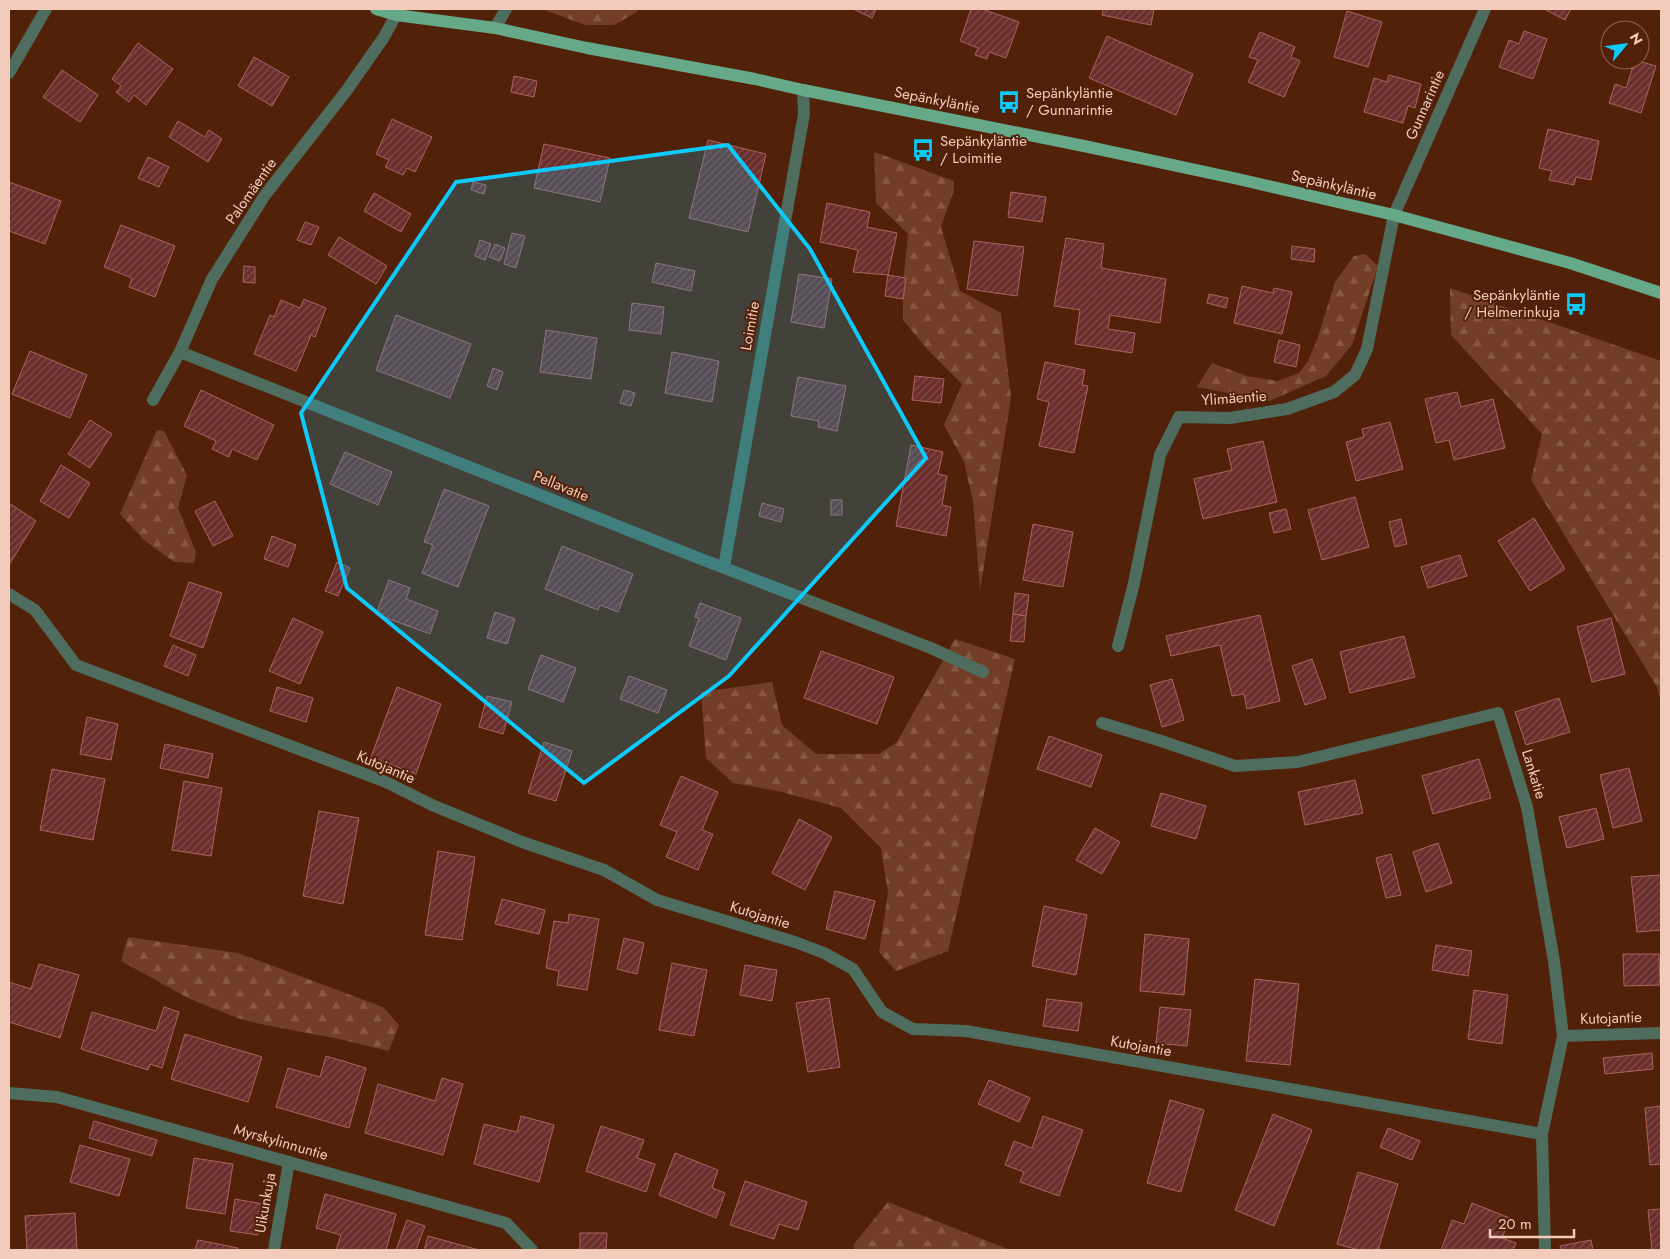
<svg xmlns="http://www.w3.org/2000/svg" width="1670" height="1259" viewBox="0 0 1670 1259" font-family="Jost,sans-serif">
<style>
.forest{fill:url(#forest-firs)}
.building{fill:url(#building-hatch);stroke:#af625f}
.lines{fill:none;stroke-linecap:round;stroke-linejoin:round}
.minor{stroke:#4e6d5e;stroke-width:12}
.major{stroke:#65a989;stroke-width:12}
.marked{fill:#0dcafa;fill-opacity:0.2;stroke:#0dcafa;stroke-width:4;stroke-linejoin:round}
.labels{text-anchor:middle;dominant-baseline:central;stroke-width:4;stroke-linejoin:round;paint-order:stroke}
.poi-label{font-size:15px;fill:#f2cbbb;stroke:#51210a;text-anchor:start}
.street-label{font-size:15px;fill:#f2cbbb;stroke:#51210a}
</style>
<defs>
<pattern id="forest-firs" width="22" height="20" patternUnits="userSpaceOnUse" patternTransform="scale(1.25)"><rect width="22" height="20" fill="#733e28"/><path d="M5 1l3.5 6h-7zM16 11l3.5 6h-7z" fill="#875945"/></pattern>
<pattern id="building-hatch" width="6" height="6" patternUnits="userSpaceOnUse" patternTransform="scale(1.25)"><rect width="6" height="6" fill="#6a2f2d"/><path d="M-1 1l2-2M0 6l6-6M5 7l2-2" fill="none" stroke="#804c4a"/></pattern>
</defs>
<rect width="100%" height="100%" fill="#51210a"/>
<g class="forest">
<polygon points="542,9 638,9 637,12 614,25 585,25"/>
<polygon points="874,152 954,181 954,190 941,227 960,291 1001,313 1011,398 980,590 973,501 964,462 944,425 962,384 927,349 903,320 903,283 908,234 876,203"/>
<polygon points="1365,254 1378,266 1352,345 1326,376 1269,401 1197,387 1212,363 1247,376 1278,381 1299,373 1308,361 1317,340 1335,282 1354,256"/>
<polygon points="1450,288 1661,361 1661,702 1657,687 1531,480 1542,434 1451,335"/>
<polygon points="157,430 164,431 187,475 178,508 196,552 194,563 174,562 144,540 120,514"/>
<polygon points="955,639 1015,659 948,951 896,971 879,952 888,893 881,848 841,808 778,791 733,783 706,758 701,692 772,682 782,725 816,754 879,754 897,742"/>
<polygon points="128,937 238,953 383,1007 399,1025 389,1051 334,1038 265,1025 237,1018 188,998 121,961"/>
<polygon points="888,1202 1010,1250 854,1250 854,1244"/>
</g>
<g class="building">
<polygon points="853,9 876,9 872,18"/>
<polygon points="971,9 982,9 1019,22 1006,58 989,52 987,59 975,55 978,48 960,41"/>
<polygon points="1103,9 1154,9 1151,25 1102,15"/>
<polygon points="1544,9 1571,9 1565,20"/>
<polygon points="1347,11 1382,22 1368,67 1334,57"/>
<polygon points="1524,31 1547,39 1533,79 1499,67 1509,40 1519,44"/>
<polygon points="1260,32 1295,47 1291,57 1300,61 1284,97 1248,82 1258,60 1249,57"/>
<polygon points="1107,36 1193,74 1176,115 1089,78"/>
<polygon points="138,43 173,69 146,105 134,95 129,102 116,92 121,86 112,79"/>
<polygon points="254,57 289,77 272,106 238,86"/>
<polygon points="1635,60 1656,66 1641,113 1609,103 1615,84 1626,88"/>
<polygon points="62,70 98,95 80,122 43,97"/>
<polygon points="1389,75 1421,84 1415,108 1408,106 1403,123 1364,112 1374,78 1387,82"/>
<polygon points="514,76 537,81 534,97 511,92"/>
<polygon points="392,119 432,137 415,172 407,168 403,175 385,167 389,160 376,154"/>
<polygon points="178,121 205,137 209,130 222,139 208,162 169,137"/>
<polygon points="1548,129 1599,141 1591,180 1576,177 1574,185 1549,180 1552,171 1539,168"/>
<polygon points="708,140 766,154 748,232 689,218"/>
<polygon points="544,144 610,158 600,202 534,188"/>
<polygon points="148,157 169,167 159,187 138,178"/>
<polygon points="9,182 61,201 45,244 9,231"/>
<polygon points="473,182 486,185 484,194 471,190"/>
<polygon points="1011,192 1046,197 1042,222 1008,217"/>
<polygon points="374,193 411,214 401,232 364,211"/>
<polygon points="827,203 870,212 867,227 897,233 888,275 853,272 858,250 820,242"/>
<polygon points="305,222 319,227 311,245 297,240"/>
<polygon points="121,225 175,246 155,297 129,287 132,278 104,267"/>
<polygon points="512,233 525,236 516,268 504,264"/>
<polygon points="339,237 387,266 376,284 328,255"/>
<polygon points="1066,238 1104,244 1101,268 1166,279 1160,323 1110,315 1108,329 1135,333 1132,353 1075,344 1080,310 1054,306"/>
<polygon points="480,240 491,244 485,260 475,256"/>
<polygon points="974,241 1024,247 1017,296 967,289"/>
<polygon points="495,244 505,248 500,261 489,257"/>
<polygon points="1292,246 1315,249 1314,262 1291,259"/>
<polygon points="656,263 695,271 691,291 652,282"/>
<polygon points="244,266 255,267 255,283 243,282"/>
<polygon points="799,274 832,279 824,328 791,322"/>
<polygon points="888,275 906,278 903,299 885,296"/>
<polygon points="1242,286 1273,293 1274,288 1292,292 1282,334 1234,323"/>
<polygon points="1209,294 1228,298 1226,308 1207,303"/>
<polygon points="304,299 326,308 315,337 311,335 296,371 254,354 270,315 274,317 281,300 300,308"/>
<polygon points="632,303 664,307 661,334 629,330"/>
<polygon points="396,315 471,344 450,398 376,370"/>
<polygon points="546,330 597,338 591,379 540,372"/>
<polygon points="1279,340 1300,345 1296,367 1274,362"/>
<polygon points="30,351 87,375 70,418 12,394"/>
<polygon points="672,352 719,361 712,402 665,393"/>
<polygon points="1045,362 1085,370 1082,385 1088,386 1074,453 1039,446 1049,402 1037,399"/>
<polygon points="493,368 503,372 497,390 487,386"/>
<polygon points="915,376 944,379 941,403 912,400"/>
<polygon points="798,377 846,386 837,431 818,427 819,421 791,416"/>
<polygon points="201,390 274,425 257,460 232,449 229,457 212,449 216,441 184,426"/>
<polygon points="624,390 635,393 631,406 620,403"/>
<polygon points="1457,392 1461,407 1493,399 1505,448 1454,460 1449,440 1436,443 1425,399"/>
<polygon points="90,420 112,434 90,468 68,454"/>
<polygon points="1390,422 1403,469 1356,481 1346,442 1364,437 1362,429"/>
<polygon points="1263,441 1277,502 1203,519 1194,479 1232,470 1227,449"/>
<polygon points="911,445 943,452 938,474 947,476 942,505 951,507 946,536 896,526"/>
<polygon points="345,452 392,472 378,505 330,484"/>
<polygon points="61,465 90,483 69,518 40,501"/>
<polygon points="444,489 489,506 458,587 422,573 433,545 424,542"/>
<polygon points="1355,497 1369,547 1322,560 1308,510"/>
<rect x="831" y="500" width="11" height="15"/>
<polygon points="215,501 233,536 213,546 195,511"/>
<polygon points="9,503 36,521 9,565"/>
<polygon points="762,503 784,509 781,522 759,516"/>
<polygon points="1286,509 1291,529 1274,533 1269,513"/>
<polygon points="1534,518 1565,569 1530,591 1498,541"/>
<polygon points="1401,519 1407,544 1395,547 1389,522"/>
<polygon points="1033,524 1073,532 1063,587 1023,580"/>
<polygon points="272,536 296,545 288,567 264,559"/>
<polygon points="562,546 633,574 618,612 600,605 598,610 545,589"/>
<polygon points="1460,555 1467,576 1428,588 1421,567"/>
<polygon points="337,562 350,568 338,596 325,591"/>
<polygon points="389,580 410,588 406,599 438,611 430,634 376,614"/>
<polygon points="189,582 222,593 203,648 170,636"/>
<polygon points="1015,593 1029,595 1026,616 1013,614"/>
<polygon points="700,603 741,618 726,660 689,646 699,618 695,617"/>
<polygon points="495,612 515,619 507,644 487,638"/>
<polygon points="1013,614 1026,616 1024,642 1010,641"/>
<polygon points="1260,615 1280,701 1247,709 1244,694 1232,696 1220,645 1171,656 1166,636"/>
<polygon points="293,618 323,632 300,684 269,671"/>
<polygon points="1611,618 1625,674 1592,682 1577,627"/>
<polygon points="1404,636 1415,677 1350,693 1340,652"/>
<polygon points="173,645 196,655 188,676 164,666"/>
<polygon points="821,651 894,677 877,724 804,698"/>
<polygon points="541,655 576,668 563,702 528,689"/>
<polygon points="1312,659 1326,698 1305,705 1292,666"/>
<polygon points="629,676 667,690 658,713 620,699"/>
<polygon points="1172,679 1184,720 1162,727 1150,685"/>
<polygon points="277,687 313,698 306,722 270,711"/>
<polygon points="397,687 441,704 416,774 371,757"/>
<polygon points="487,696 512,702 503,734 479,727"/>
<polygon points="1559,698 1570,732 1526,745 1515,712"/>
<polygon points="87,717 118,724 111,760 80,754"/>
<polygon points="1049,736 1102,755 1091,787 1037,769"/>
<polygon points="544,742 572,751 556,801 528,793"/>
<polygon points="165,744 213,754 208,778 160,768"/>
<polygon points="1479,759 1491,798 1433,814 1422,776"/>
<polygon points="1629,768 1642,821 1613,828 1600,775"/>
<polygon points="52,769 105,779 93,840 40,830"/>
<polygon points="681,776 718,792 702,830 713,834 698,870 666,857 677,832 660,825"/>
<polygon points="1355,780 1363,813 1305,825 1298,792"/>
<polygon points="184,781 222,788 211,856 172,850"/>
<polygon points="1161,793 1206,806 1196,839 1151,826"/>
<polygon points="1596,808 1604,839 1567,848 1559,817"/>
<polygon points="319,811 359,818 343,904 303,896"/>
<polygon points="799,819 832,837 805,890 772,873"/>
<polygon points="1095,828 1120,842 1102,874 1076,860"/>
<polygon points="1438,843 1452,883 1426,892 1413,852"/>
<polygon points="438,851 475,857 462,940 425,935"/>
<polygon points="1391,854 1401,895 1386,898 1376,858"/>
<polygon points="1661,875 1661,930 1637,932 1631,877"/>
<polygon points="835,891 875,901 865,939 826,929"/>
<polygon points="502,899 545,910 539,934 495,924"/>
<polygon points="1044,906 1087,915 1076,975 1032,966"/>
<polygon points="569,914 599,919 587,990 557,985 559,971 546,968 554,921 568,923"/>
<polygon points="1145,934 1189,939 1184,995 1140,991"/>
<polygon points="624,938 644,943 637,974 617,969"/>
<polygon points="1436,945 1472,951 1468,976 1432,970"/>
<polygon points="1623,954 1659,954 1660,985 1624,986"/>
<polygon points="672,963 707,970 694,1036 659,1030"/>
<polygon points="39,964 79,975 60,1038 9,1022 9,982 31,989"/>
<polygon points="745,965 777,970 772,1001 740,995"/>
<polygon points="1255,979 1299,984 1290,1065 1246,1061"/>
<polygon points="1474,990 1508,995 1502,1044 1468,1039"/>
<polygon points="829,998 840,1067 808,1072 796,1003"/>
<polygon points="1047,999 1082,1003 1078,1031 1043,1026"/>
<polygon points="164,1007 179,1012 162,1068 150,1064 148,1070 81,1049 92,1012 156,1031"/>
<polygon points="1160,1007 1191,1010 1187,1046 1156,1043"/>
<polygon points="185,1034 262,1057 248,1102 171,1079"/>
<polygon points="1652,1053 1653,1069 1605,1074 1603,1058"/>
<polygon points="326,1056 366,1068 349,1128 276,1107 288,1068 320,1077"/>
<polygon points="442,1078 463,1084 443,1155 365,1133 378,1084 435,1101"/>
<polygon points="989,1080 1030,1098 1019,1122 978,1104"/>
<polygon points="1170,1100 1204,1110 1181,1192 1147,1183"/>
<polygon points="1661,1106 1661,1164 1650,1165 1645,1108"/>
<polygon points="1273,1114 1312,1130 1274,1226 1235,1210"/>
<polygon points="521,1116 554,1125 539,1182 474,1164 484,1124 517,1132"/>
<polygon points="1043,1116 1083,1130 1059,1196 1020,1182 1024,1172 1005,1165 1014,1141 1032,1148"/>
<polygon points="94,1121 157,1140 152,1156 89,1138"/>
<polygon points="601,1126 644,1140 637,1158 655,1164 646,1192 586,1171"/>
<polygon points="1388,1128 1420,1141 1412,1160 1380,1147"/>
<polygon points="80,1145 130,1159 119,1196 70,1182"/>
<polygon points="675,1153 718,1170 712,1188 725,1193 716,1218 659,1195"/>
<polygon points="194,1158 233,1164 225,1214 186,1208"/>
<polygon points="1358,1172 1398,1184 1378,1250 1359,1250 1337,1244"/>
<polygon points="745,1181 807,1202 798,1230 779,1224 774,1239 730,1225"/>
<polygon points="325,1194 396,1214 386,1250 336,1250 341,1235 316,1228"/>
<polygon points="235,1199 263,1204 258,1235 230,1231"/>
<polygon points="1472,1203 1510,1218 1502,1238 1516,1243 1513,1250 1441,1250 1452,1220 1464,1224"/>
<polygon points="1661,1209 1661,1250 1652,1250 1648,1210"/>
<polygon points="75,1213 77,1250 27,1250 25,1216"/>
<polygon points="407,1220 425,1226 416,1250 396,1250"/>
<polygon points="580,1233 607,1233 606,1250 580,1250"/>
<polygon points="428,1236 479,1250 424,1250"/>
<polygon points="198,1240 238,1248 238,1250 195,1250"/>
<polygon points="1591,1240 1593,1250 1561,1250 1560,1246"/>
</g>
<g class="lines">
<g class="minor">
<polyline points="495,28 506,9"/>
<polyline points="9,73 46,9"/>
<polyline points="180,352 696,557 931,648 983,672"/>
<polyline points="153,400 180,352 212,279 265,195 347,90 384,37 396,15"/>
<polyline points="724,567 804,114 803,90"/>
<polyline points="9,594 35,610 76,665 386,782 432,805 522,842 604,870 657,900 795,942 824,953 853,969 882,1012 913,1029 966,1031 1542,1134"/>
<polyline points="1118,646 1134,583 1160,455 1179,417 1230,418 1287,409 1334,392 1355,375 1367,349 1394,215 1485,9"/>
<polyline points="1102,723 1158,740 1235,766 1298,762 1498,713 1527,807 1554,961 1563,1036 1542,1134 1545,1250"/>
<polyline points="1563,1036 1661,1033"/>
<polyline points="9,1093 57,1097 506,1223 532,1250"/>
<polyline points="274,1250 289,1162"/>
</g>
<polyline class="major" points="376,9 396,15 495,28 587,48 755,79 803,90 1084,146 1238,179 1394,215 1570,263 1661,293"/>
</g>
<path class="marked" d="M728,145l82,104 116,209 -197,218 -145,107 -237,-195 -46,-175 155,-231z"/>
<defs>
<symbol id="bus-bare" viewBox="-9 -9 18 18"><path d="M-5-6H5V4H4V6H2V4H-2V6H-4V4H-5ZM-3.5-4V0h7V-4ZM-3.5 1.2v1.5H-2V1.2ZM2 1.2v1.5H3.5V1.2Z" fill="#0dcafa" stroke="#51210a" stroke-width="2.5" paint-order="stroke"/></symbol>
</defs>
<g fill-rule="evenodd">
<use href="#bus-bare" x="993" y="86" width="32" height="32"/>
<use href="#bus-bare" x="907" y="134" width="32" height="32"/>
<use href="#bus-bare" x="1560" y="288" width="32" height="32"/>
</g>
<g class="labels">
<g class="poi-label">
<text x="1026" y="93">Sepänkyläntie<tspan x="1026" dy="17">/ Gunnarintie</tspan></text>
<text x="940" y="141">Sepänkyläntie<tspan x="940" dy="17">/ Loimitie</tspan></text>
<text x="1560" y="295" text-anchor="end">Sepänkyläntie<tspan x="1560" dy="17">/ Helmerinkuja</tspan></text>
</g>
<g class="street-label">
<text transform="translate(937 100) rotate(11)">Sepänkyläntie</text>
<text transform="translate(1425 105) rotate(-66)">Gunnarintie</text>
<text transform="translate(1334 185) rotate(13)">Sepänkyläntie</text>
<text transform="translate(251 191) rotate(-55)">Palomäentie</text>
<text transform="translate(750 326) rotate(-80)">Loimitie</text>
<text transform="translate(1234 398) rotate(-4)">Ylimäentie</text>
<text transform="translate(561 486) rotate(22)">Pellavatie</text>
<text transform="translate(386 767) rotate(23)">Kutojantie</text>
<text transform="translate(1534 774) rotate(73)">Lankatie</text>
<text transform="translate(760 915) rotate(17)">Kutojantie</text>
<text transform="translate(1611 1018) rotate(-2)">Kutojantie</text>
<text transform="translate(1141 1046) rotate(10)">Kutojantie</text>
<text transform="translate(281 1142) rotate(16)">Myrskylinnuntie</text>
<text transform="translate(265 1203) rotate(-80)">Uikunkuja</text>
</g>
</g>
<rect width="1670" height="1259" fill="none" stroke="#f2cbbb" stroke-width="20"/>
<g transform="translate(1625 45) rotate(61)"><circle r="24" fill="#51210a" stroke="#916551"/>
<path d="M0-4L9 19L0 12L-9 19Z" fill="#0dcafa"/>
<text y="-8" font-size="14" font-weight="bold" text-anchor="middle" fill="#f2cbbb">N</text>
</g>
<path d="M1490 1229v8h84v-8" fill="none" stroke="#f2cbbb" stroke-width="2.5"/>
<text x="1498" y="1229" font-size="15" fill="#f2cbbb" stroke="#51210a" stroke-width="4" paint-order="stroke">20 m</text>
</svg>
